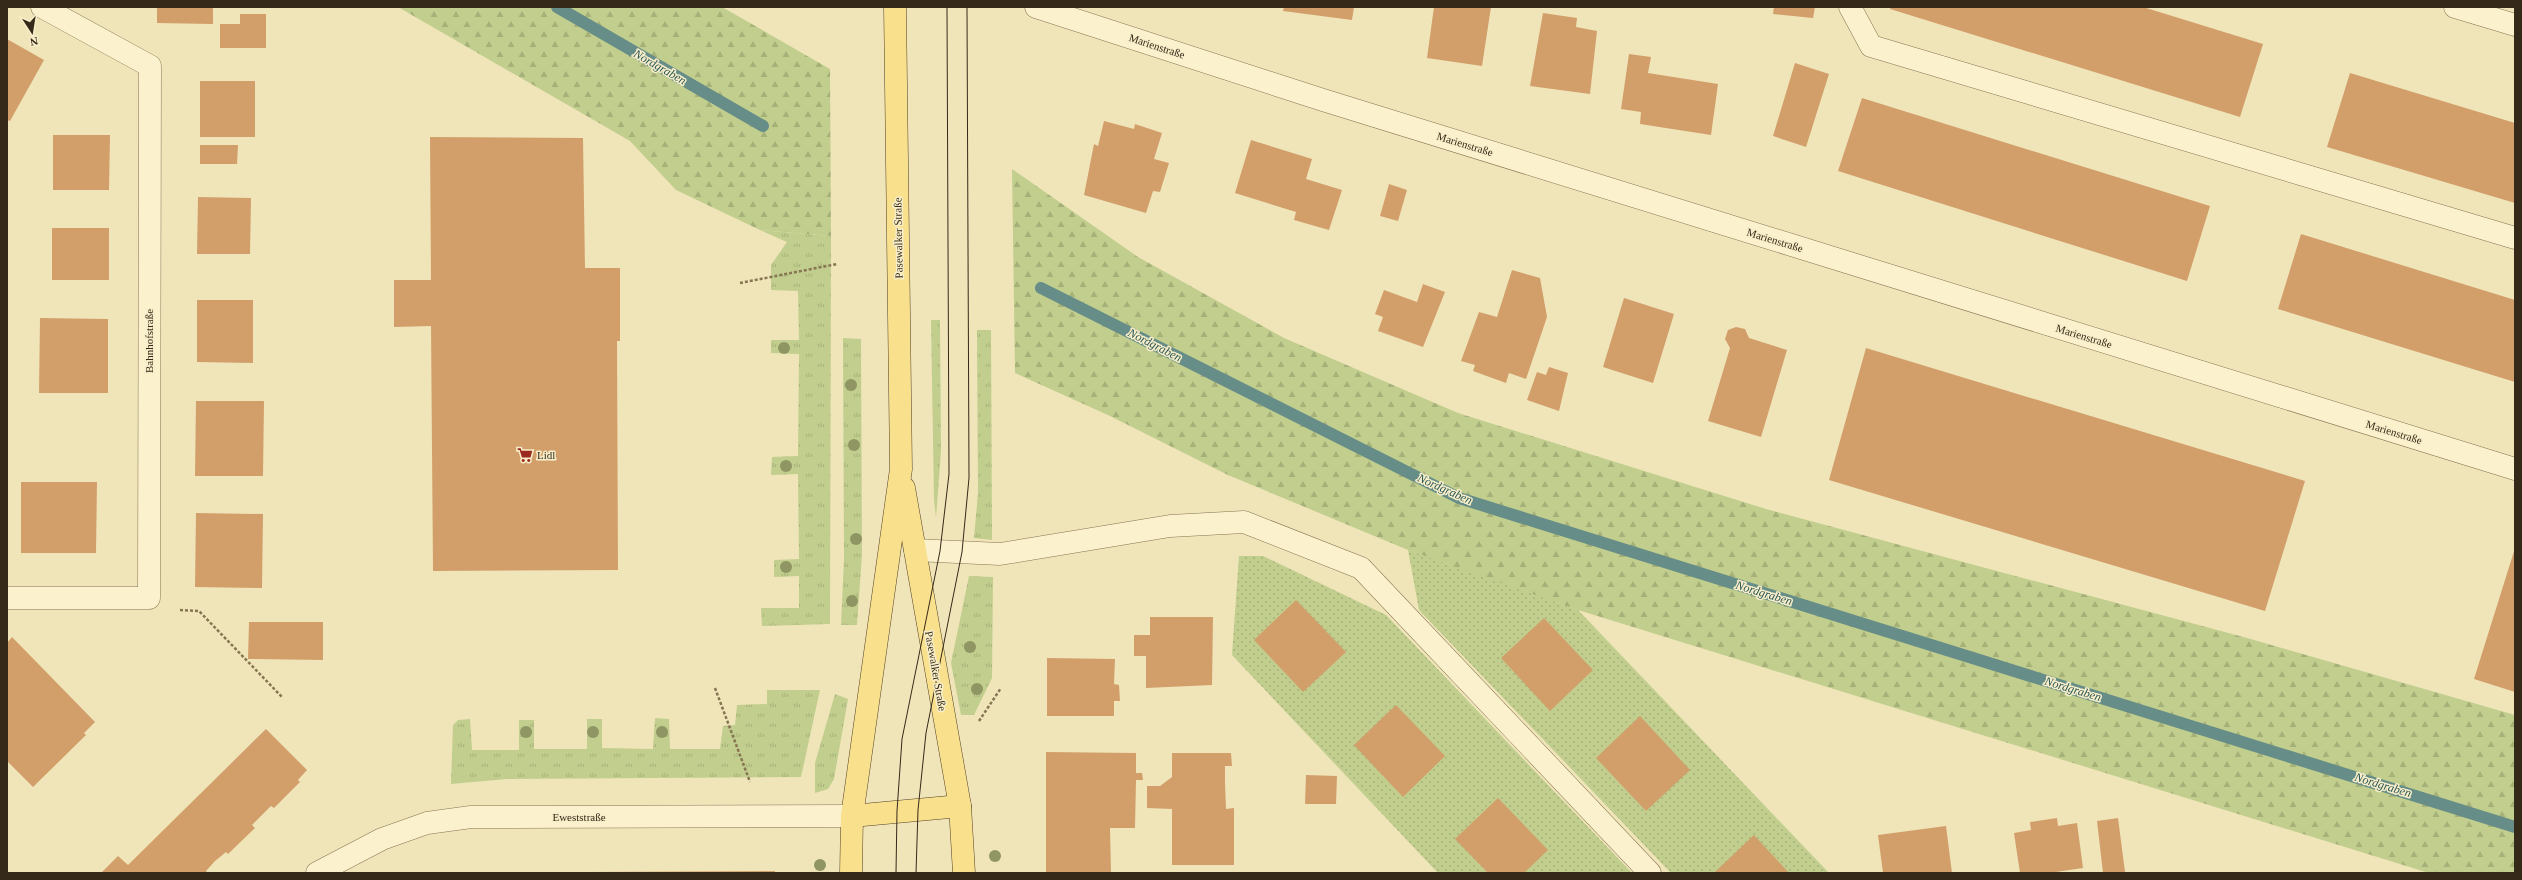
<svg xmlns="http://www.w3.org/2000/svg" width="2522" height="880" viewBox="0 0 2522 880" font-family="Georgia,serif">
<style>
.grass{fill:url(#grass-tufts)}
.forest{fill:url(#forest-firs)}
.park{fill:url(#park-dots)}
.lines{fill:none;stroke-linecap:round;stroke-linejoin:round}
.stream{stroke:#668d87;stroke-width:12}
.building{fill:#d29f6b}
.minor-casing{stroke:#877453;stroke-width:23}
.major-casing{stroke:#544128;stroke-width:23}
.path{stroke:#877453;stroke-width:2.5;stroke-dasharray:3 2;stroke-linecap:butt}
.minor{stroke:#fbf1cc;stroke-width:22}
.major{stroke:#f8e08c;stroke-width:22}
.tram{stroke:#352919;stroke-width:1}
.tree{fill:#909564}
.labels{text-anchor:middle;dominant-baseline:central;stroke-width:3;stroke-linejoin:round;paint-order:stroke}
.street-label{font-size:11px;fill:#352919;stroke:#f8eec9}
.poi-label{font-size:11px;fill:#352919;stroke:#f8eec9;text-anchor:start}
.water-label{font-size:12px;font-style:italic;fill:#275556;stroke:#f8eec9}
</style>
<defs>
<pattern id="grass-tufts" width="24" height="20" patternUnits="userSpaceOnUse"><rect width="24" height="20" fill="#c1ce8d"/><path d="M3 7l-1-3M5 7V3M7 7l1-3M15 17l-1-3M17 17v-4M19 17l1-3" fill="none" stroke="#a6b179"/></pattern>
<pattern id="forest-firs" width="22" height="20" patternUnits="userSpaceOnUse"><rect width="22" height="20" fill="#c1ce8d"/><path d="M5 1l3.5 6h-7zM16 11l3.5 6h-7z" fill="#a6b179"/></pattern>
<pattern id="park-dots" width="8" height="8" patternUnits="userSpaceOnUse"><rect width="8" height="8" fill="#c1ce8d"/><path d="M2 2h.1M6 6h.1" fill="none" stroke="#a6b179" stroke-width="1.8" stroke-linecap="round"/></pattern>
</defs>
<rect width="100%" height="100%" fill="#f0e5b9"/>
<g class="grass">
<polygon points="760,230 831,236 830,624 762,626 761,608 799,608 799,576 774,577 774,560 799,559 798,474 771,475 772,457 798,456 799,354 771,353 771,340 799,340 798,291 771,290 771,265 787,242"/>
<polygon points="931,320 940,320 941,451 936,518 934,499"/>
<polygon points="977,330 991,330 992,540 974,538 978,493"/>
<polygon points="843,338 861,339 862,554 857,625 841,625 844,559"/>
<polygon points="969,576 993,577 992,678 974,715 961,715 951,663"/>
<polygon points="767,690 820,690 801,777 507,779 451,784 453,725 458,720 470,719 472,750 519,750 519,720 534,720 534,749 587,749 587,719 602,719 602,748 653,749 655,718 669,719 670,749 720,749 723,726 735,725 737,705 767,704"/>
<polygon points="835,694 848,699 834,779 828,789 815,793 815,763"/>
</g>
<g class="forest">
<polygon points="398,7 722,7 830,69 831,236 760,230 676,190 630,141"/>
<polygon points="1012,169 1138,257 1284,338 1458,413 1766,509 2247,638 2515,715 2515,873 2429,873 1578,610 1493,581 1408,550 1228,475 1110,416 1015,373"/>
</g>
<g class="park">
<polygon points="1408,550 1578,610 1829,873 1671,873 1419,610"/>
<polygon points="1239,556 1263,556 1386,615 1632,873 1438,873 1232,655"/>
</g>
<g class="lines">
<g class="stream">
<polyline points="557,7 763,126"/>
<polyline points="1041,288 1459,498 2515,827"/>
</g>
</g>
<g class="building">
<polygon points="157,7 213,7 213,24 157,23"/>
<polygon points="1284,7 1354,7 1352,20 1283,11"/>
<polygon points="1434,7 1491,7 1482,66 1427,58"/>
<polygon points="1774,7 1815,7 1813,18 1773,14"/>
<polygon points="1891,7 2143,7 2263,44 2240,117 1890,9"/>
<polygon points="1543,13 1577,18 1576,27 1597,31 1590,94 1530,86"/>
<polygon points="240,14 266,14 266,48 220,48 220,24 240,24"/>
<polygon points="7,39 44,60 10,121 7,120"/>
<polygon points="1629,54 1651,57 1648,73 1718,84 1711,135 1640,124 1641,112 1621,109"/>
<polygon points="1795,63 1829,74 1806,147 1773,136"/>
<polygon points="2350,73 2515,123 2515,203 2327,147"/>
<rect x="200" y="81" width="55" height="56"/>
<polygon points="1862,98 2210,206 2187,281 1838,171"/>
<polygon points="1104,121 1134,129 1135,124 1162,133 1154,159 1169,163 1160,192 1153,191 1146,213 1084,195 1094,144 1098,146"/>
<polygon points="53,135 110,135 109,190 53,190"/>
<polygon points="430,137 583,138 585,268 620,268 620,341 617,341 618,570 433,571 431,326 394,327 394,280 431,280"/>
<polygon points="1251,140 1312,159 1306,179 1342,190 1329,230 1294,220 1296,212 1235,193"/>
<polygon points="200,145 238,145 237,164 200,164"/>
<polygon points="1389,184 1407,190 1398,221 1380,216"/>
<polygon points="198,197 251,198 250,254 197,254"/>
<rect x="52" y="228" width="57" height="52"/>
<polygon points="2301,234 2515,300 2515,382 2278,309"/>
<polygon points="1512,270 1540,278 1547,317 1526,379 1509,373 1506,383 1473,371 1475,365 1461,361 1479,312 1497,317"/>
<polygon points="1423,284 1445,292 1423,347 1378,331 1383,317 1375,314 1384,290 1417,302"/>
<polygon points="1624,298 1674,314 1653,383 1603,367"/>
<polygon points="197,300 253,300 253,363 197,362"/>
<polygon points="40,318 108,319 108,393 39,393"/>
<polygon points="1736,327 1745,329 1749,338 1787,350 1761,437 1708,421 1730,348 1725,339 1728,330"/>
<polygon points="1866,348 2305,481 2265,611 1829,480"/>
<polygon points="1549,367 1568,373 1559,411 1527,400 1537,372 1546,375"/>
<polygon points="196,401 264,401 263,476 195,476"/>
<polygon points="21,482 97,482 96,553 21,553"/>
<polygon points="196,513 263,514 262,588 195,587"/>
<polygon points="2515,548 2515,692 2474,679"/>
<polygon points="1296,600 1346,652 1303,692 1254,640"/>
<polygon points="1150,617 1213,617 1212,685 1146,688 1146,656 1134,656 1134,635 1150,635"/>
<polygon points="1544,618 1593,670 1550,711 1501,658"/>
<polygon points="249,622 323,622 323,660 248,659"/>
<polygon points="12,637 95,722 84,733 86,735 33,787 7,761 7,643"/>
<polygon points="1047,658 1115,659 1114,684 1119,685 1120,701 1114,701 1114,716 1047,716"/>
<polygon points="1396,705 1445,756 1403,797 1354,745"/>
<polygon points="1640,716 1690,770 1646,811 1596,758"/>
<polygon points="266,729 307,770 298,780 300,782 274,808 271,806 252,825 255,828 228,854 226,852 215,861 206,871 208,873 101,873 118,856 128,865"/>
<polygon points="1046,752 1136,753 1136,773 1142,773 1143,780 1136,780 1135,828 1110,828 1111,873 1046,873"/>
<polygon points="1172,753 1231,753 1232,766 1225,766 1225,783 1226,809 1234,808 1234,865 1172,865 1172,809 1147,808 1147,786 1160,786 1172,777"/>
<polygon points="1306,775 1337,776 1336,804 1305,804"/>
<polygon points="1498,798 1548,850 1524,873 1488,873 1455,839"/>
<polygon points="2057,818 2058,826 2077,823 2083,868 2049,873 2020,873 2014,833 2031,830 2030,822"/>
<polygon points="2118,818 2125,872 2103,873 2097,821"/>
<polygon points="1946,826 1952,873 1883,873 1878,835"/>
<polygon points="1754,835 1789,873 1714,873"/>
<polygon points="775,871 775,873 586,873 586,872"/>
</g>
<g class="lines">
<defs>
<g id="minor">
<polyline points="1036,7 1323,100 2515,469"/>
<polyline points="1850,7 1871,46 2515,238"/>
<polyline points="2455,7 2515,25"/>
<polyline points="915,550 1000,554 1170,526 1244,522 1361,568 1650,873"/>
<polyline points="7,598 149,598 150,66 42,7"/>
<polyline points="317,873 382,839 427,823 471,817 852,816"/>
</g>
<g id="major">
<polyline points="904,488 960,806 964,873"/>
<polyline points="852,816 960,806"/>
<polyline points="851,873 852,816 901,469 895,7"/>
</g>
</defs>
<use href="#minor" class="minor-casing"/>
<use href="#major" class="major-casing"/>
<g class="path">
<polyline points="740,283 837,264"/>
<polyline points="180,610 199,611 282,697"/>
<polyline points="715,688 750,782"/>
<polyline points="979,721 1001,688"/>
</g>
<use href="#minor" class="minor"/>
<use href="#major" class="major"/>
<g class="tram">
<polyline points="896,873 897,811 902,739 940,551 949,474 947,7"/>
<polyline points="916,873 918,810 926,733 962,552 969,478 967,7"/>
</g>
</g>
<g class="tree">
<circle cx="784" cy="348" r="6"/>
<circle cx="851" cy="385" r="6"/>
<circle cx="854" cy="445" r="6"/>
<circle cx="786" cy="466" r="6"/>
<circle cx="856" cy="539" r="6"/>
<circle cx="786" cy="567" r="6"/>
<circle cx="852" cy="601" r="6"/>
<circle cx="970" cy="647" r="6"/>
<circle cx="977" cy="689" r="6"/>
<circle cx="526" cy="732" r="6"/>
<circle cx="593" cy="732" r="6"/>
<circle cx="662" cy="732" r="6"/>
<circle cx="995" cy="856" r="6"/>
<circle cx="820" cy="865" r="6"/>
</g>
<defs>
<symbol id="supermarket-bare" viewBox="-9 -9 18 18"><path d="M-6-5.5h2.5l.6 2H6L4.5 2H-2.5L-4.4-4H-6ZM-1.5 3.2a1.3 1.3 0 1 0 .1 0ZM3 3.2a1.3 1.3 0 1 0 .1 0Z" fill="#9a291f" stroke="#f8eec9" stroke-width="2.5" paint-order="stroke"/></symbol>
</defs>
<g fill-rule="evenodd">
<use href="#supermarket-bare" x="514" y="444" width="22" height="22"/>
</g>
<g class="labels">
<g class="street-label">
<text transform="translate(1157 46) rotate(18)">Marienstraße</text>
<text transform="translate(1465 144) rotate(17)">Marienstraße</text>
<text transform="translate(898 238) rotate(-91)">Pasewalker Straße</text>
<text transform="translate(1775 240) rotate(17)">Marienstraße</text>
<text transform="translate(2084 336) rotate(17)">Marienstraße</text>
<text transform="translate(149 341) rotate(-90)">Bahnhofstraße</text>
<text transform="translate(2394 432) rotate(17)">Marienstraße</text>
<text transform="translate(936 671) rotate(80)">Pasewalker Straße</text>
<text x="579" y="817">Eweststraße</text>
</g>
<g class="poi-label">
<text x="537" y="455">Lidl</text>
</g>
<g class="water-label">
<text transform="translate(660 67) rotate(30)">Nordgraben</text>
<text transform="translate(1155 345) rotate(27)">Nordgraben</text>
<text transform="translate(1445 489) rotate(24)">Nordgraben</text>
<text transform="translate(1764 593) rotate(17)">Nordgraben</text>
<text transform="translate(2073 689) rotate(17)">Nordgraben</text>
<text transform="translate(2383 785) rotate(17)">Nordgraben</text>
</g>
</g>
<rect width="2522" height="880" fill="none" stroke="#352919" stroke-width="16"/>
<g transform="translate(32 32) rotate(168)" stroke="#f8eec9" stroke-width="3" paint-order="stroke">
<path d="M0-3L7 15L0 10L-7 15Z" fill="#352919"/>
<text y="-6" font-size="11" font-weight="bold" text-anchor="middle" fill="#352919">N</text>
</g>
</svg>
